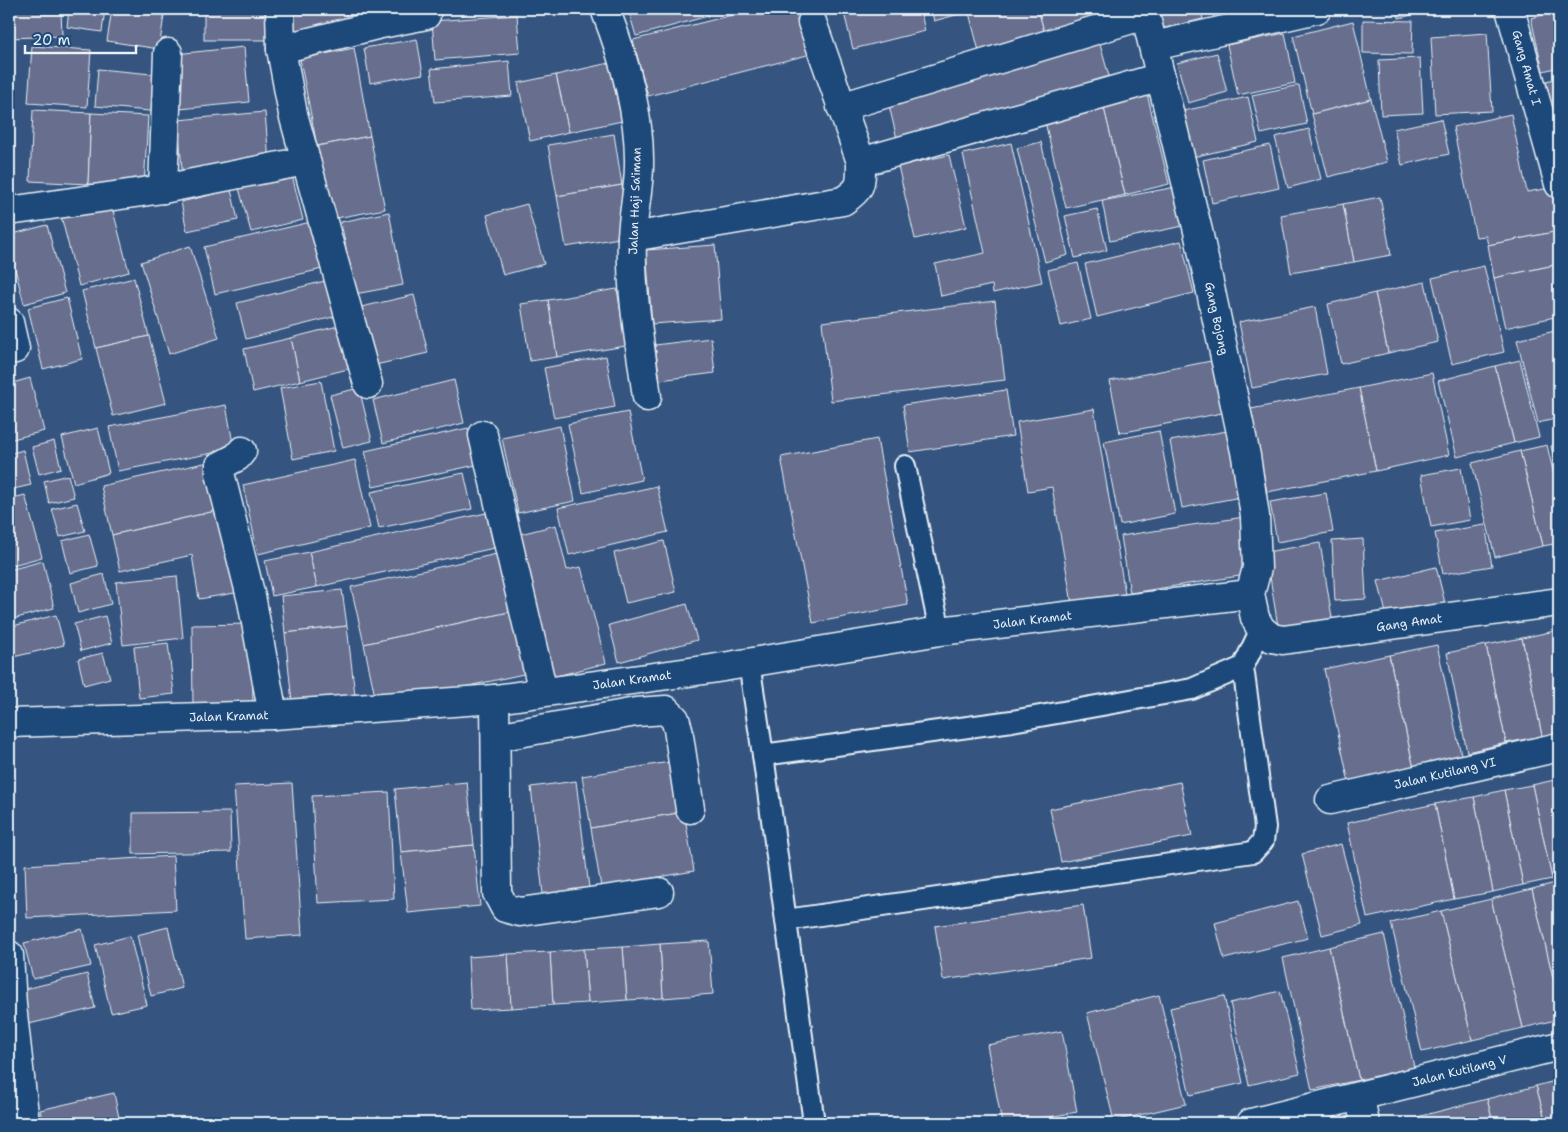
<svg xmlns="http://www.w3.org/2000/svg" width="1568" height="1132" viewBox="0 0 1568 1132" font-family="'Shantell Sans',sans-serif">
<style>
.building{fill:#676e8d;stroke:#e8f1f8}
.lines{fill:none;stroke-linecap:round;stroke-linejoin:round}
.service-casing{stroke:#e8f1f8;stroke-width:24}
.minor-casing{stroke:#e8f1f8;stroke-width:31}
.service{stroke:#1f4a7a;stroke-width:20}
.minor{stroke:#1f4a7a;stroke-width:28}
.labels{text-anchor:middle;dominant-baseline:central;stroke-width:5;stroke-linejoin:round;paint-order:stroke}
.street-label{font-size:12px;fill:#e8f1f8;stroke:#1f4a7a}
</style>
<rect width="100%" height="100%" fill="#355580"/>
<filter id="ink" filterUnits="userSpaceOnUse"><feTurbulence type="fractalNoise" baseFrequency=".02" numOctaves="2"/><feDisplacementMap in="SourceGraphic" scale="10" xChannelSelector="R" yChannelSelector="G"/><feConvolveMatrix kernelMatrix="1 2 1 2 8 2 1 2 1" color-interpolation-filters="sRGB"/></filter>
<g filter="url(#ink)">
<g class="building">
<polygon points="9,9 61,9 62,36 9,38"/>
<polygon points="69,9 105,9 102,32 67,27"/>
<polygon points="112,9 165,9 159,49 107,41"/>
<rect x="204" y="9" width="72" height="31"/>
<polygon points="284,9 346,9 347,28 284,30"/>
<polygon points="353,9 412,9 353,17"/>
<polygon points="628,9 706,9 708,16 636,36"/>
<polygon points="756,9 804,9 815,53 648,96 633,40"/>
<polygon points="843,9 920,9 925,31 853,49"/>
<polygon points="931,9 962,9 963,13 934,21"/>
<polygon points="968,9 1038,9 1046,38 980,55"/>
<polygon points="1038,9 1128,9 1046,38"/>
<polygon points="1155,9 1201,9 1203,19 1160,29"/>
<polygon points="1211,9 1251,9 1214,18"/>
<polygon points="1397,9 1438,9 1399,18"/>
<polygon points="1559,11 1559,67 1543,71 1531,18"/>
<polygon points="517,15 520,53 435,60 432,21"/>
<polygon points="1363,20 1413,21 1412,54 1363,53"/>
<polygon points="1353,21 1371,99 1312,114 1293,36"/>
<polygon points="1285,33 1295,83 1238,95 1227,45"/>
<polygon points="1487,33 1492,111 1435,114 1431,37"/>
<polygon points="417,39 423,74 370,83 364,48"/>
<polygon points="1099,41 1112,87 898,143 887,97"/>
<polygon points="32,46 91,50 87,107 28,103"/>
<polygon points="244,47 249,102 180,109 175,54"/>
<polygon points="354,48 370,136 317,146 300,59"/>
<polygon points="1217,53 1227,92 1188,103 1177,63"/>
<polygon points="1420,58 1423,113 1381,115 1379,60"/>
<polygon points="509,61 512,96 435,102 431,69"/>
<polygon points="609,63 622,121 569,132 556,75"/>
<polygon points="98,69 163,75 160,112 95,106"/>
<polygon points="556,75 569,132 530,141 518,83"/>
<polygon points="1559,78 1559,138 1546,81"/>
<polygon points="1299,85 1307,124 1261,134 1252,95"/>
<polygon points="1146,90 1169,184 1125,195 1102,100"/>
<polygon points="1248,97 1258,142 1193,157 1183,111"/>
<polygon points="1371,99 1387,162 1328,177 1312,114"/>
<polygon points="1102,100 1125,195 1066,208 1043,114"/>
<polygon points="33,110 91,113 88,184 30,181"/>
<polygon points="265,112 269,162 182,170 178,120"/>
<polygon points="91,113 148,116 144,186 88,184"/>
<polygon points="1511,114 1527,192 1556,187 1559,204 1559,231 1488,245 1486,236 1476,237 1453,127"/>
<polygon points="1441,119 1449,154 1402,165 1394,129"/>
<polygon points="1309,129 1321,179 1288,188 1275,137"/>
<polygon points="614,134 622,185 557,196 548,145"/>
<polygon points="370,136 385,209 331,219 317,146"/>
<polygon points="1041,142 1068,255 1045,262 1017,148"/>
<polygon points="1011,143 1042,282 993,293 992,285 941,296 935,264 985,253 963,154"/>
<polygon points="1270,145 1279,188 1212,203 1203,160"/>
<polygon points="949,155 966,227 915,239 898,166"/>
<polygon points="290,167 303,220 251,232 237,181"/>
<polygon points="622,185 631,236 566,247 557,196"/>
<polygon points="1176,187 1183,226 1110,241 1102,201"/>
<polygon points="231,190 238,220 187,231 181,202"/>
<polygon points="1380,197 1391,255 1354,262 1343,204"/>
<polygon points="111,203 129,272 79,286 61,216"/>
<polygon points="527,204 544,264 503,275 487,215"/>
<polygon points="1343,204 1354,262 1291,273 1281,215"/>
<polygon points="1097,209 1107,250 1075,258 1065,216"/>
<polygon points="389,212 403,285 355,294 341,222"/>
<polygon points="311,222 322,269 215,294 204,247"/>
<polygon points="47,225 65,293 24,304 9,245 9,235"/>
<polygon points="1559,231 1559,264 1494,278 1488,245"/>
<polygon points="1181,241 1194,293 1097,317 1085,264"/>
<polygon points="715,245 721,319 652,324 646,250"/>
<polygon points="190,246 219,338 169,354 141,262"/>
<polygon points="1078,263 1091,319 1061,326 1048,270"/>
<polygon points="1559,264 1559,316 1505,328 1494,278"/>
<polygon points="1484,266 1504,352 1452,364 1432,278"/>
<polygon points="134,278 149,336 96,348 82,291"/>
<polygon points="333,279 341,315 246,339 237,303"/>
<polygon points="1425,282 1438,342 1388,353 1375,293"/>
<polygon points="617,289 626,346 557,357 548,300"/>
<polygon points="1375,293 1388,353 1341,364 1328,304"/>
<polygon points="414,295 428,353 371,366 357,308"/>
<polygon points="67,298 82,359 43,369 28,308"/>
<polygon points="548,300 557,357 530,361 521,304"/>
<polygon points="995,301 1005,380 831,401 822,322"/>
<polygon points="1315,307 1327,374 1252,388 1239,322"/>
<polygon points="342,325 352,368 300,381 291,338"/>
<polygon points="1559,330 1559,418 1538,423 1517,340"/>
<polygon points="149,336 166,403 113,416 96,348"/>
<polygon points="291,338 300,381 253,392 244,349"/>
<polygon points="711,338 715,373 660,380 655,345"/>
<polygon points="606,356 615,407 554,418 544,368"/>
<polygon points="1520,360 1539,437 1514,443 1495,366"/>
<polygon points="1211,361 1222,413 1120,433 1110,381"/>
<polygon points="1495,366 1514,443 1457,457 1438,381"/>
<polygon points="1432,373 1449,455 1376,471 1359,388"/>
<polygon points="30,378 44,431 9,440 9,384"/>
<polygon points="454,380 464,423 383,443 373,400"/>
<polygon points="321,381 334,451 293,459 280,388"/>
<polygon points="359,388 372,441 343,448 330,395"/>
<polygon points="1359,388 1376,471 1267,492 1251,409"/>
<polygon points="1006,390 1013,436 910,452 903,405"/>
<polygon points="226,405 234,449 118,471 109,427"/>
<polygon points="1094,409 1126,600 1073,609 1052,487 1028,491 1017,422"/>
<polygon points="628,412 642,480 583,493 568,424"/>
<polygon points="560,426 575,501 518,513 502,438"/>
<polygon points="98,428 109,473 74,483 62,437"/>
<polygon points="468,428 476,465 373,487 365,451"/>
<polygon points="1233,430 1246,496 1182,508 1170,441"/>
<polygon points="1159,431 1175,514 1120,525 1104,442"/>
<polygon points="877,439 908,605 813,623 781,457"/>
<polygon points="54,441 61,468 39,474 32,447"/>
<polygon points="1547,445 1559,497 1559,543 1543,546 1520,451"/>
<polygon points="1559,445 1559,484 1551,446"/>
<polygon points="23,450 31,485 9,490 9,454"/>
<polygon points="1520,451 1543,546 1495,557 1472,463"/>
<polygon points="355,460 370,528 258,554 243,485"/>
<polygon points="213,461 224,509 112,535 101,486"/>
<polygon points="1461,468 1470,520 1431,527 1421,475"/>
<polygon points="464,473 472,509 379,528 371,492"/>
<polygon points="68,475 74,497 49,503 44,481"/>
<polygon points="657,486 668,532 569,555 558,508"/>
<polygon points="1326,493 1333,532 1277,542 1270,502"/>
<polygon points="25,495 42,557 9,566 9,499"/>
<polygon points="77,503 85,531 60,537 52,509"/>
<polygon points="224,509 241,592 199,599 192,555 120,571 112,535"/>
<polygon points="486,513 494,548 317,587 309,552"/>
<polygon points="1244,517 1252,574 1130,593 1121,536"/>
<polygon points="556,525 567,570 581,567 606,663 549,678 513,536"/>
<polygon points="1485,525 1492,566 1443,574 1435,533"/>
<polygon points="89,534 98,566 70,573 62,541"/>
<polygon points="1363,539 1366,599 1335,601 1332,541"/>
<polygon points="664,541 676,592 626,603 614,553"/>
<polygon points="1320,543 1334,630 1280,639 1266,552"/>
<polygon points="309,552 317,587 272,596 265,561"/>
<polygon points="501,553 514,611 364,644 351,587"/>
<polygon points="43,561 54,608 9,620 9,570"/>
<polygon points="1436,567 1447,611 1389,625 1378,581"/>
<polygon points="104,574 111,604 78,613 71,583"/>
<polygon points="177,576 183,638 123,645 116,582"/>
<polygon points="342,590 347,626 285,633 281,596"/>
<polygon points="687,604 697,640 619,662 609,625"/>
<polygon points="514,611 528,673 377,706 364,644"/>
<polygon points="56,615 64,645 9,658 9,627"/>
<polygon points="105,616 112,643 81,651 74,624"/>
<polygon points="252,624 253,706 193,706 192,625"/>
<polygon points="347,626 356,704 293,712 285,633"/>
<polygon points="1559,630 1559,733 1542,736 1522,638"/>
<polygon points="1522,638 1542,736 1506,743 1486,645"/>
<polygon points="168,643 174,694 139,698 134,647"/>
<polygon points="1437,645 1462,759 1414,769 1389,655"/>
<polygon points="1486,645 1506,743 1467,752 1447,653"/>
<polygon points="103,653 110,678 84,685 78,659"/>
<polygon points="1389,655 1414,769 1349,783 1324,669"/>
<polygon points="676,761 684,812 591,828 582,776"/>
<polygon points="1559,779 1559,878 1552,879 1532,785"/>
<polygon points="576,781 589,888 543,894 531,787"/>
<polygon points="467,782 474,845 401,852 395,789"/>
<polygon points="1180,782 1192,836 1061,862 1050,809"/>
<polygon points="292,783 302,935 245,939 234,786"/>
<polygon points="1532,785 1552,879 1523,885 1504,790"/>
<polygon points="1504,790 1523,885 1493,892 1474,797"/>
<polygon points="389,792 394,899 318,903 312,796"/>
<polygon points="1474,797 1493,892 1454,899 1435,804"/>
<polygon points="1435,804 1454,899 1367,918 1347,823"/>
<polygon points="230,812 231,852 133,854 133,813"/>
<polygon points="684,812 694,871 601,887 591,828"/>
<polygon points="1341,844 1362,925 1322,935 1302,854"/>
<polygon points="474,845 480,906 408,913 401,852"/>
<polygon points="173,856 176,910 27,918 25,865"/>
<polygon points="1559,882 1559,1003 1532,889"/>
<polygon points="1532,889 1559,1003 1559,1019 1523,1028 1491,899"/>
<polygon points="1491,899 1523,1028 1472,1040 1441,911"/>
<polygon points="1298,901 1308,938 1224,959 1215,923"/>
<polygon points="1083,905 1091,958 943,980 935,926"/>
<polygon points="1441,911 1472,1040 1422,1052 1391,923"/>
<polygon points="168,927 182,988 151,996 137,935"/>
<polygon points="82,929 91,966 33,979 24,943"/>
<polygon points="1384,934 1414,1067 1359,1080 1329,947"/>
<polygon points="130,936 147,1005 111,1013 95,945"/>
<polygon points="709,941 713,994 663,998 660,944"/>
<polygon points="660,944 663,998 627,1000 623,947"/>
<polygon points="623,947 627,1000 588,1003 584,949"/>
<polygon points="1329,947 1359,1080 1312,1090 1283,958"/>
<polygon points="584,949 588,1003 553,1005 550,952"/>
<polygon points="550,952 553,1005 511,1008 508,954"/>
<polygon points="508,954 511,1008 471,1010 468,957"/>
<polygon points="87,974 95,1008 29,1024 21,990"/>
<polygon points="1280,991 1300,1073 1249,1085 1230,1003"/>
<polygon points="1159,995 1186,1104 1114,1121 1087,1013"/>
<polygon points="1224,996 1243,1083 1190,1095 1170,1008"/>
<polygon points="1062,1031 1077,1112 1015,1123 1002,1123 987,1045"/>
<polygon points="1559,1080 1559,1123 1546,1123 1536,1086"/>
<polygon points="1536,1086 1546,1123 1493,1123 1487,1099"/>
<polygon points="114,1093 120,1123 43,1123 40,1110"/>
<polygon points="1487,1099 1493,1123 1419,1123 1417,1117"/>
</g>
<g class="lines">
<defs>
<g id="service">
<polyline points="905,466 940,631"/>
<polyline points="749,663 763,755"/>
<polyline points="786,920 1253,852 1263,841 1265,827 1243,667 1261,629"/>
<polyline points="814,1123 763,755 1012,721 1192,689 1243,667"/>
</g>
<g id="minor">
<polyline points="280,9 281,49 293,114 368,384"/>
<path d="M605,9c18,46 35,105 34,156 0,24 -6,48 -7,72 -2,53 8,107 15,160"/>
<path id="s1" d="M1144,9l54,222 48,225 9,60 2,52 -7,26 5,24 6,11 11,9 11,2 276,-38"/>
<path id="s2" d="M1510,9l49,175"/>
<polyline points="1154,46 1317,9"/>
<polyline points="281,49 381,24 426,15"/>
<polyline points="841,107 1145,15"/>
<polyline points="861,162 1161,77"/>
<polyline points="163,189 305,161"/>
<polyline points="9,211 163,189 168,53"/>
<path d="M632,237l211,-36c19,-13 18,-16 18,-39l-49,-140"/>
<polyline points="9,322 15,349"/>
<polyline points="483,435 543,692"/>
<polyline points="242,451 237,457 220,466 220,473 252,601 273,715"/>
<polyline points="495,699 497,893 505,908 520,912 659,892"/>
<path id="s3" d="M9,723l264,-8 222,-16 216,-30 229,-38 310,-37"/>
<polyline points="496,737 636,712 666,710 675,719 678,729 690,809"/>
<path id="s4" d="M1330,800l229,-53"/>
<polyline points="9,955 12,1005 25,1123"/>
<polyline points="1360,1098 1365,1123"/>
<path id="s5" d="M1251,1123l308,-77"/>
</g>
</defs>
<use href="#service" class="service-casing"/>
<use href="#minor" class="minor-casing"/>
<use href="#service" class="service"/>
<use href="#minor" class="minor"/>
</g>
</g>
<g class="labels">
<g class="street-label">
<text stroke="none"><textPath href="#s2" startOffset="61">Gang Amat I</textPath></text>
<text transform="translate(635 201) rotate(-88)">Jalan Haji Sa'iman</text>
<text stroke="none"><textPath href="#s1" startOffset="318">Gang Bojong</textPath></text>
<text stroke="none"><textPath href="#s3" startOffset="1030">Jalan Kramat</textPath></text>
<text stroke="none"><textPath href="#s1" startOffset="788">Gang Amat</textPath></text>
<text stroke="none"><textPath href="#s3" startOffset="625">Jalan Kramat</textPath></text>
<text stroke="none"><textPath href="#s3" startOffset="220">Jalan Kramat</textPath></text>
<text stroke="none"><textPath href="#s4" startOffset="118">Jalan Kutilang VI</textPath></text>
<text stroke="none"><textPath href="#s5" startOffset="215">Jalan Kutilang V</textPath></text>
</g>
</g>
<rect width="1568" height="1132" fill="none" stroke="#1f4a7a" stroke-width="30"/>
<rect x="15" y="15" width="1538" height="1102" fill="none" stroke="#e8f1f8" stroke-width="2" filter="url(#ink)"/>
<path d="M25 45v8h111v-8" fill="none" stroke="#e8f1f8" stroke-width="2.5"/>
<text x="32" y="45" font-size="15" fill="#e8f1f8" stroke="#1f4a7a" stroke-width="4" paint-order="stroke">20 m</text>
</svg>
